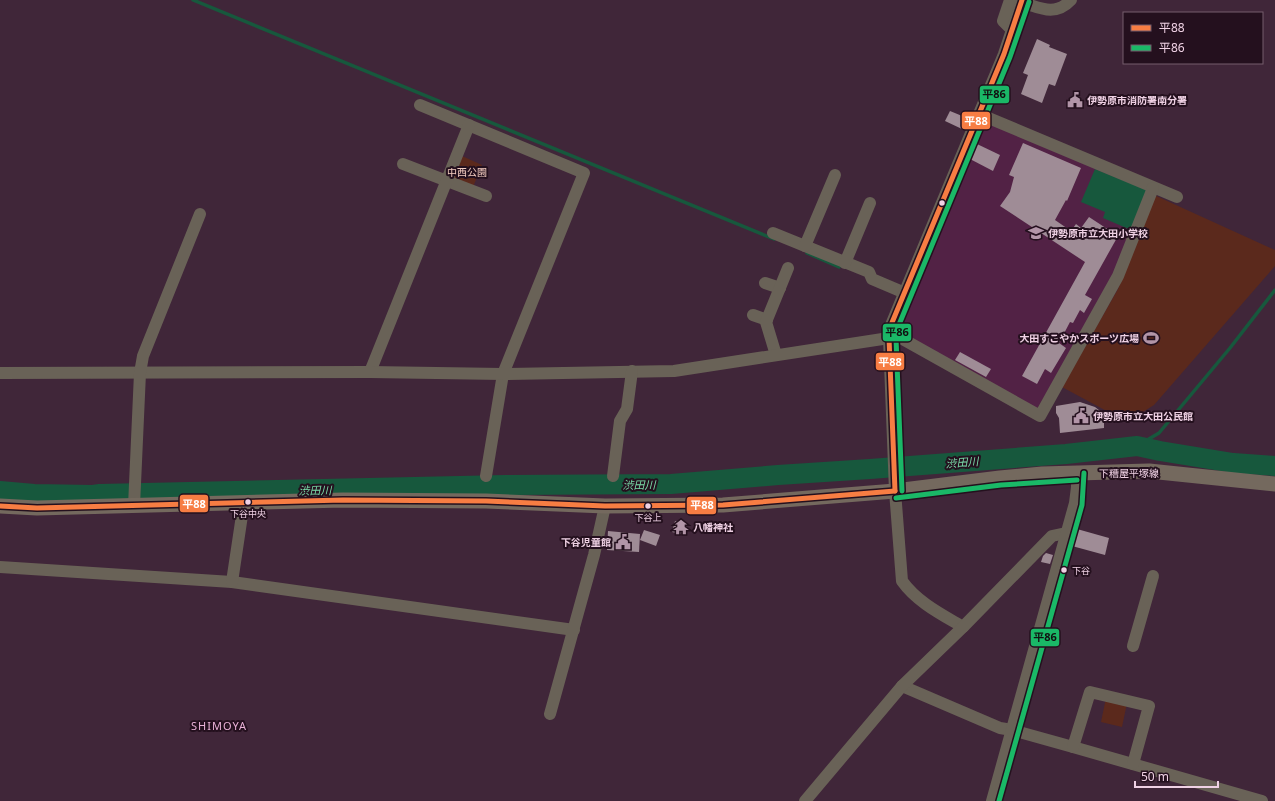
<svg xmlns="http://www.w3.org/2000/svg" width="1275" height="801" viewBox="0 0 1275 801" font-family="'Noto Sans','Noto Sans JP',sans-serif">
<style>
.built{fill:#522245}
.green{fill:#5b291c}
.water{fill:#17583d}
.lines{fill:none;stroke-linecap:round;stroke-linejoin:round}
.stream{stroke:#17583d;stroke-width:3.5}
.river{stroke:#17583d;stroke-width:20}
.building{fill:#9f8c96}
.minor{stroke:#696257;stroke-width:12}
.major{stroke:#74695e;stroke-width:15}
.bus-1-casing{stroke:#24101e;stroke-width:8}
.bus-2-casing{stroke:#24101e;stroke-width:8}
.bus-1{stroke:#f77d43;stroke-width:5}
.bus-2{stroke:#1ab867;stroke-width:5}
.bus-dot{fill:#efd1e4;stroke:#24101e;stroke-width:1.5}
.labels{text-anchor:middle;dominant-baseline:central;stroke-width:4;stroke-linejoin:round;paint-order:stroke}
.bus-label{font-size:9px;fill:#efd1e4;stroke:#24101e}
.poi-label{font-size:10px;font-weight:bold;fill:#efd1e4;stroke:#24101e;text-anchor:start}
.park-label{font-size:10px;fill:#f4cdc1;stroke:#24101e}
.street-label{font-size:10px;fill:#efd1e4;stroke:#24101e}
.water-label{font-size:11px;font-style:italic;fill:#7adca9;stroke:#24101e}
.neighbourhood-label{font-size:11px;letter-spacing:1px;fill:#e9b0d6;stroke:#24101e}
.line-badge{stroke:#24101e;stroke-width:1.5}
.badge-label{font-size:11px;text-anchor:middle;font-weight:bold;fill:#fff}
.pale-badge-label{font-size:11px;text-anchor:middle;font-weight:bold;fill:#111}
</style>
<rect width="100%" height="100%" fill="#402639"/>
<polygon class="built" points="985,122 1149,190 1115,276 1037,409 903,337 902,325"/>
<g class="green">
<polygon points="462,156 482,165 473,187 452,179"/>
<polygon points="1154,195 1275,250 1275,266 1154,405 1127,422 1062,387 1118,289"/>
<polygon points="1106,698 1127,703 1122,727 1101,722"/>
</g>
<polygon class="water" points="1095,169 1147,190 1131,230 1103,218 1105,212 1081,202"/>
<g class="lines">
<g class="stream">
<polyline points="193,0 774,239"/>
<polyline points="807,253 839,267"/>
<polyline points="1137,446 1159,433 1230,348 1275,290"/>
</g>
<polyline class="river" points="0,491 34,494 93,495 100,494 505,485 671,484 778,475 870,469 1066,454 1137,446 1160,451 1233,463 1275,466"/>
</g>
<g class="building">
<polygon points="1037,39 1050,45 1049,47 1067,54 1055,86 1049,84 1042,103 1021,94 1028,75 1023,73"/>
<polygon points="950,111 967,118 962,129 945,121"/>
<polygon points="1023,143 1081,168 1067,201 1066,200 1055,220 1071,231 1076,224 1081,228 1089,217 1118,236 1085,295 1092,299 1084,313 1080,310 1073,323 1070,322 1059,343 1066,348 1051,373 1045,369 1037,384 1022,376 1085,262 1000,206 1010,192 1014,177 1009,175"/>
<polygon points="977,144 1000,155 993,171 970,159"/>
<polygon points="960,352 991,369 986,377 955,360"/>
<polygon points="1080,402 1095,407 1104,414 1104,428 1060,433 1059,418 1056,413 1056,406"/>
<polygon points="675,521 685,524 681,534 672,532"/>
<polygon points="1077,529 1109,538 1105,555 1072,546"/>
<polygon points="644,530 660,535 656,546 640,540"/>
<polygon points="608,531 640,534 639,552 607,550"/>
<polygon points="1046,553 1053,555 1050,564 1041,562 1043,556"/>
</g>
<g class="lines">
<g class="minor">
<polyline points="1010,0 1003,21 1012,30"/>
<path d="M1021,2c19,6 34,15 50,-2"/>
<polyline points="420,105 584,173 503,374 486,476"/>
<polyline points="979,114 1177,197"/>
<polyline points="403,164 486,196"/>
<polyline points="773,233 869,272 872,279 905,293"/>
<polyline points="805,246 835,175"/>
<polyline points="845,263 870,203"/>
<polyline points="765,283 780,288"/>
<polyline points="753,315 767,320"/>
<polyline points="776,355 766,322 788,268"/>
<polyline points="370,372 469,125"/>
<polyline points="0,373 370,372 503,374 674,371 889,338 899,337 1040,416 1118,276 1153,188"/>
<polyline points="613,476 620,421 627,409 632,371"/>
<polyline points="134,506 140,373 143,356 200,214"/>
<polyline points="0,567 232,582 574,630"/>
<polyline points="232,582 244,502"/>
<path d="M963,627c-22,-13 -46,-25 -61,-46l-7,-90 -6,-153 2,-13 113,-271 18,-54"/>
<polyline points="1133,646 1153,576"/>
<polyline points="902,686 1000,728 1012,730 1073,747 1262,801"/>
<polyline points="550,714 594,555 605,506"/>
<polyline points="1073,747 1090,692 1149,706 1133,764"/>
<polyline points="805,801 902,686 963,627 1052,536 1066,533"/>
<polyline points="992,801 1075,503 1077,487 1077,473"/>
</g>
<polyline class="major" points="0,506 37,508 343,500 486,501 605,506 723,505 895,491 1000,478 1042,474 1149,471 1275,484"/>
<defs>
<g id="bus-1">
<polyline points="895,491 889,338 891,325 1004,54 1022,0"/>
<polyline points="0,506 37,508 343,500 486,501 605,506 723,505 895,491"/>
</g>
<g id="bus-2">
<polyline points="902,491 896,338 898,327 1010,57 1029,2"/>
<polyline points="896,498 1001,485 1077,480"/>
<polyline points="999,801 1082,505 1084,473"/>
</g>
</defs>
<use href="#bus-1" class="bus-1-casing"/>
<use href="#bus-2" class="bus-2-casing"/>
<use href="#bus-1" class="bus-1"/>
<use href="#bus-2" class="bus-2"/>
</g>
<defs>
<symbol id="civic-bare" viewBox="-9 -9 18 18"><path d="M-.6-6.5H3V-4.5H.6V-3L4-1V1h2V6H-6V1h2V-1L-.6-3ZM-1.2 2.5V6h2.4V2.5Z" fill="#b295a8" stroke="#24101e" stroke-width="2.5" paint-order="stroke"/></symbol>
<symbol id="school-bare" viewBox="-9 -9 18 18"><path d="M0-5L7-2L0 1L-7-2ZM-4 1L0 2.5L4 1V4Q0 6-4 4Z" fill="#b295a8" stroke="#24101e" stroke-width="2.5" paint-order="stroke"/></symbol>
<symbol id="stadium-bare" viewBox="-9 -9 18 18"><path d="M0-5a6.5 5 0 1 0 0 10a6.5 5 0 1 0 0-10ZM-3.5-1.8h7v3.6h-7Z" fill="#b295a8" stroke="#24101e" stroke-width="2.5" paint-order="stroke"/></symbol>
<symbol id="temple-bare" viewBox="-9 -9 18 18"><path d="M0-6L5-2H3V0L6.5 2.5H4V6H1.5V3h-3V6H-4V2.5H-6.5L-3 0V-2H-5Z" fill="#b295a8" stroke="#24101e" stroke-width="2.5" paint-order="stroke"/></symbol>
</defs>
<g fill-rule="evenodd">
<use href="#civic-bare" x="1064" y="89" width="22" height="22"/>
<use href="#school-bare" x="1025" y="222" width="22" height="22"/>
<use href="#stadium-bare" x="1140" y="327" width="22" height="22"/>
<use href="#civic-bare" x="1070" y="405" width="22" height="22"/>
<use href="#temple-bare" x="670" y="516" width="22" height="22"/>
<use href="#civic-bare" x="612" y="531" width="22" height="22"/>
</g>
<g class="bus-dot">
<circle cx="942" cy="203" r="3.5"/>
<circle cx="248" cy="502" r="3.5"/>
<circle cx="648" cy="506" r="3.5"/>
<circle cx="1064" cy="570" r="3.5"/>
</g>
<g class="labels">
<g class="bus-label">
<text x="248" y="513">下谷中央</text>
<text x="648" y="517">下谷上</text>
<text x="1072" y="570" text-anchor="start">下谷</text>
</g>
<g class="poi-label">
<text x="1087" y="100">伊勢原市消防署南分署</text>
<text x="1048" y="233">伊勢原市立大田小学校</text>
<text x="1139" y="338" text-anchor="end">大田すこやかスポーツ広場</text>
<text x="1093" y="416">伊勢原市立大田公民館</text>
<text x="693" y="527">八幡神社</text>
<text x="611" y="542" text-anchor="end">下谷児童館</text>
</g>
<g class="park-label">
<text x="467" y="172">中西公園</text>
</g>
<g class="street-label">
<text x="1129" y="473">下糟屋平塚線</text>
</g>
<g class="water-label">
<text transform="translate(962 462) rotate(-4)">渋田川</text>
<text x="639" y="484">渋田川</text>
<text transform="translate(315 490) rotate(-1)">渋田川</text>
</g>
<g class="neighbourhood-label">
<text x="219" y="725">SHIMOYA</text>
</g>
</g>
<g class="line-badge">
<rect x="979" y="85" width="31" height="19" rx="4" fill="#1ab867"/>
<rect x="961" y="111" width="30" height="19" rx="4" fill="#f77d43"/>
<rect x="882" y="323" width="30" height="19" rx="4" fill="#1ab867"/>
<rect x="875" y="352" width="30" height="19" rx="4" fill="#f77d43"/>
<rect x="179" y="494" width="30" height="19" rx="4" fill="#f77d43"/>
<rect x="686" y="496" width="31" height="19" rx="4" fill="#f77d43"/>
<rect x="1030" y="628" width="30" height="19" rx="4" fill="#1ab867"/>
</g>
<g class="badge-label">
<text x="976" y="125">平88</text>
<text x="890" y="366">平88</text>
<text x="194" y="508">平88</text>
<text x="702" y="509">平88</text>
</g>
<g class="pale-badge-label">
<text x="994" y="98">平86</text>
<text x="897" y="336">平86</text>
<text x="1045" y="641">平86</text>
</g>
<rect x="1123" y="12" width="140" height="52" fill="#24101e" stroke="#755d6d"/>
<rect x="1131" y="25" width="20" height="6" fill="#f77d43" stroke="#755d6d"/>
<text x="1159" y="32" font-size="12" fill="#efd1e4">平88</text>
<rect x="1131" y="45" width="20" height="6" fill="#1ab867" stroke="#755d6d"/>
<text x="1159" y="52" font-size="12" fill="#efd1e4">平86</text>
<path d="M1135 781v6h83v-6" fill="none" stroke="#efd1e4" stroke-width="2"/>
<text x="1141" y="781" font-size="12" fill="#efd1e4" stroke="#24101e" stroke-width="3" paint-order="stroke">50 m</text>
</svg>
